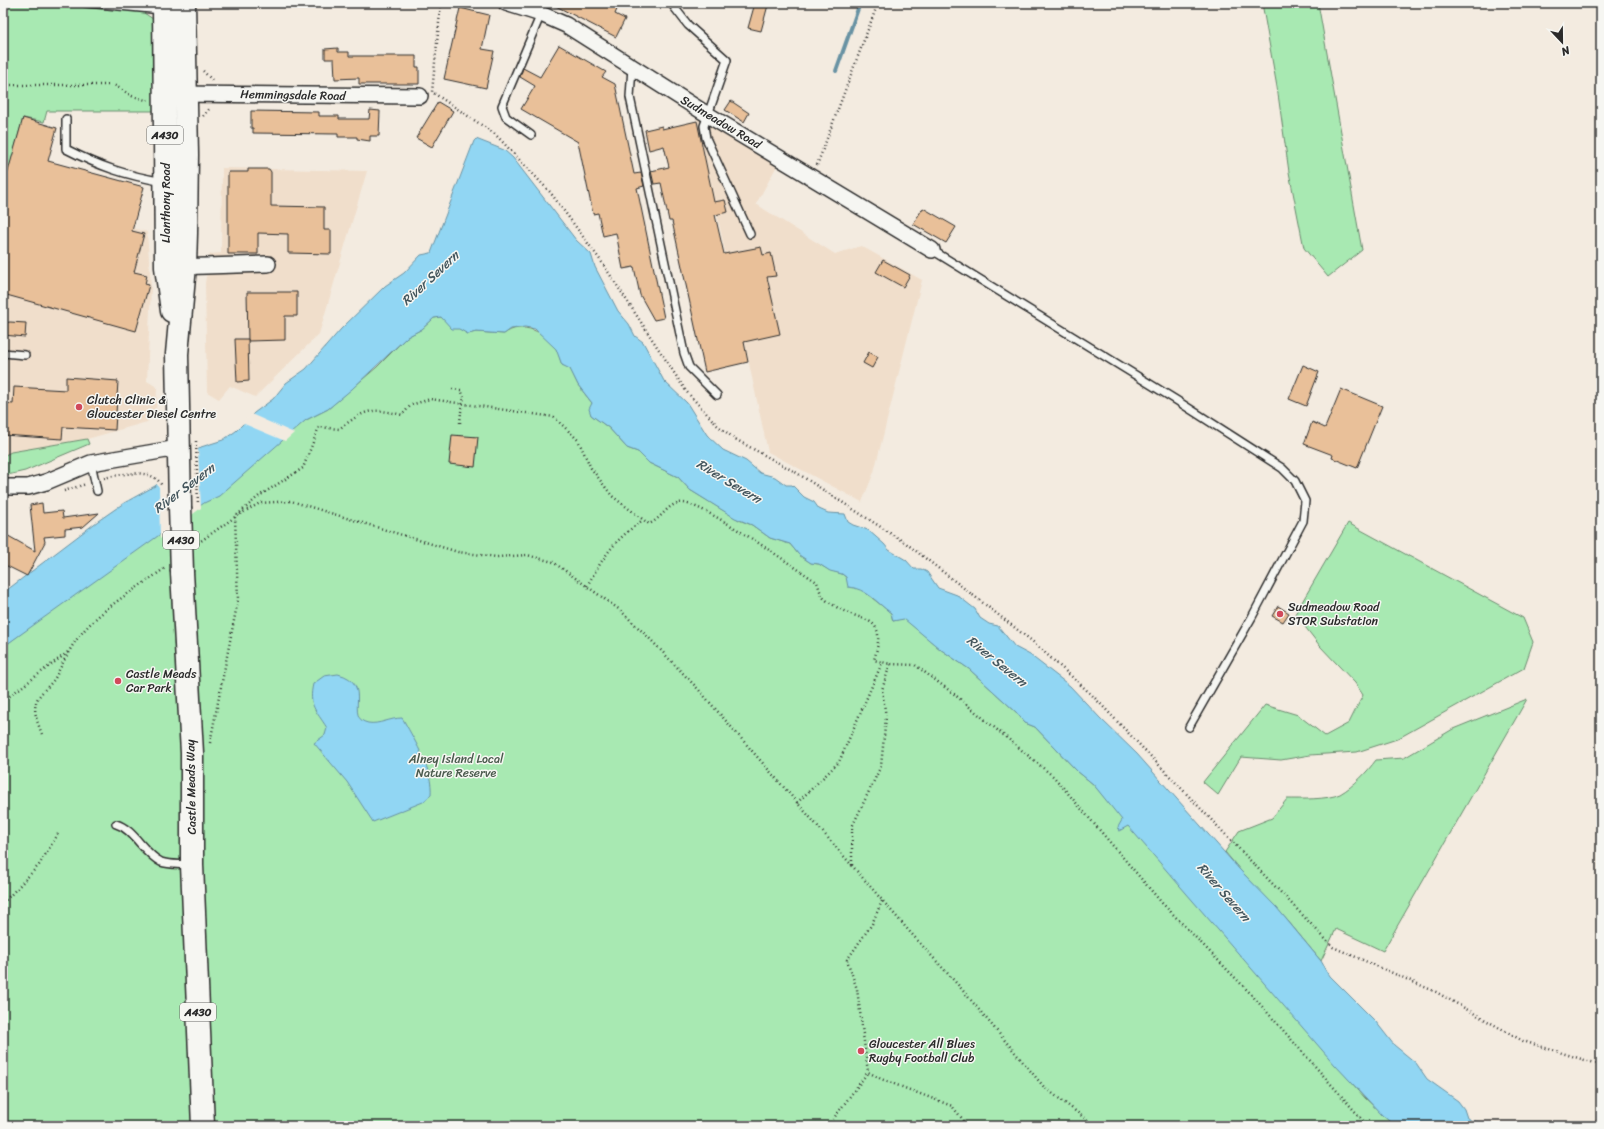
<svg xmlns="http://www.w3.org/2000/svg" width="1604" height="1129" viewBox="0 0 1604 1129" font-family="Sriracha,sans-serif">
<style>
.built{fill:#f0decb}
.green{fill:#a8e9b2;stroke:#6a8a6e}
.water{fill:#91d6f3;stroke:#6892a3}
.pier{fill:#f3ebe0}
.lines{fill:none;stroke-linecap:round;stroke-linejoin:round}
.stream{stroke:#6892a3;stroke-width:4}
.building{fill:#e9c099;stroke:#2b2b2b}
.service-casing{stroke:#2b2b2b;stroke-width:10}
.minor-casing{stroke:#2b2b2b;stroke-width:18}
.primary-casing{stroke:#2b2b2b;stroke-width:25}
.path{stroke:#2b2b2b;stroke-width:2.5;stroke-dasharray:1 3;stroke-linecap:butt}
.service{stroke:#f6f6f2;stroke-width:7}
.minor{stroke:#f6f6f2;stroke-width:15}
.primary{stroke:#f6f6f2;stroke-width:22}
.primary-bridge-casing{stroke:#2b2b2b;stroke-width:25;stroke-linecap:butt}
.path-bridge{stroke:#2b2b2b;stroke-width:2.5;stroke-dasharray:1 3;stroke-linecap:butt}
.primary-bridge{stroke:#f6f6f2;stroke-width:22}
.poi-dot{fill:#d1495b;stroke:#f6f6f2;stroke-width:1.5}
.labels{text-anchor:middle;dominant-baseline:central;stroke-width:3;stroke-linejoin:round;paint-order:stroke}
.shield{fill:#f6f6f2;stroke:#686867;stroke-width:1}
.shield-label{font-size:11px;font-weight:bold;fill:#2b2b2b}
.street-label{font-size:12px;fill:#2b2b2b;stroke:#f6f6f2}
.poi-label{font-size:12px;fill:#2b2b2b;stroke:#f6f6f2;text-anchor:start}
.park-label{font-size:12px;fill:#4a5a4d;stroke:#f6f6f2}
.water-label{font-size:13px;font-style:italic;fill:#44565d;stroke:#f6f6f2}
</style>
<rect width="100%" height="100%" fill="#f3ebe0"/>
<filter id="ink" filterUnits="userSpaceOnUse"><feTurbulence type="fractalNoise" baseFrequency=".025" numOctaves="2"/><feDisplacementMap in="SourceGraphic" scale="8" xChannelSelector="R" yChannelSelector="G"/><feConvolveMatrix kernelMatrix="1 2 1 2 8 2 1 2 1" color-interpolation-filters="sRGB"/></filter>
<g filter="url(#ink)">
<g class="built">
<polygon points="695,112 779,162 756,204 835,254 861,246 922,280 874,472 862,502 768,452"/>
<polygon points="222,168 367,171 319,334 255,397 230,386 219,399 207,392 205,283 210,254 221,253"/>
<polygon points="3,193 147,232 151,286 147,381 157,387 156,411 147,422 87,439 11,452 3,456"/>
</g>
<g class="green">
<polygon points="3,3 77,3 141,11 153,19 155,111 47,111 44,122 23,118 3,192"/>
<polygon points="1262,3 1318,3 1362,250 1328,277 1304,248 1289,172 1277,87"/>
<path d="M441,317l27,17 8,-2 28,2c18,-14 42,-2 53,16 2,4 3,10 5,15l8,3 8,17 14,18 -1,12 18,13 18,20 11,4 11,11 29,14 12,13 49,30 13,5 18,13 20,6 9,11 12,8 8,1 10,6 13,4 49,39 2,8 11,-3 36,31 29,20 47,43 9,11 10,4 42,44 16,13 272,314 30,28h-1392v-479l303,-227 22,-11 49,-42 30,-30 15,-8 12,-11z"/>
<polygon points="87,439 89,444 25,471 3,476 3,456 11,452"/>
<polygon points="1348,523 1523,618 1533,642 1524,668 1397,739 1357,752 1310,755 1281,760 1241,757 1218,795 1203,782 1265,705 1298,715 1325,736 1349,723 1363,695 1355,683 1320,646 1295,614"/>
<path d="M1527,699l-144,252 -47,-22 -15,32 -33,-40 -48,-51 -15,-18 14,-21 33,-13 15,-19c14,0 40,1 53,-5 14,-8 27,-22 36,-34l28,-2 49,-29z"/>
</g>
<g class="water">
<path d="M476,139l28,11 9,8 63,82 15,14 4,13 23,44 11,13 6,12 8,6 21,39 23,22 20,32 16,15 23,11 14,12 15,4 11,8h6l12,12 10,5 5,7 9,4 17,1 3,8 5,3 15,5 16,14 5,6 17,10 8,9h7l6,3 11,16 19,7 18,14 5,9 9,6 9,2 17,21 15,8 40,31 30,32 37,36 103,116 37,38 44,53 9,15 46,46 18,23 22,18 11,16 31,22 6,8 3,9 5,3 7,1 3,4h-87l-13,-11 -47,-50 -207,-239 -9,5 -1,-4 4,-7 -29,-36 -16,-13 -42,-44 -10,-4 -9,-11 -47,-43 -29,-20 -36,-30 -11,2 -2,-8c-14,-10 -25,-25 -43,-26l-2,-10 -4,-3 -12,-3 -11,-7 -8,-1 -12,-8 -9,-11 -20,-6 -18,-13 -17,-7 -45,-28 -12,-13 -29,-14 -11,-11 -11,-4 -18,-20 -18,-13 -2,-6 3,-6 -14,-18 -8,-16 -8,-4 -6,-16 -21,-20 -10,-2 -14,2 -7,5 -28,-2 -8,2 -9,-5h-7l-11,-12 -7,1 -12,11 -15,8 -55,52 -24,20 -22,11 -87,76 -15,7 -201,144v-54l95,-72 26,-18 31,-17 46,-39 22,-7 13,-9 18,-18 19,-14 13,-16 20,-14 35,-40 44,-43 19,-13 17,-18 10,-2 43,-112z"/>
<path d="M338,674c37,9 5,44 30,49 11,2 22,-5 34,-5l2,3c12,22 29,49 27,74l-8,7 -50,20 -26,-40 -33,-39 11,-8 2,-7c-11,-18 -19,-22 -14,-44l11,-8z"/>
</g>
<g class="pier">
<polygon points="251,414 294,433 285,441 242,423"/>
<polygon points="198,447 201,508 160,539 159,487 156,483"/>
</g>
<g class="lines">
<polyline class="stream" points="836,71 860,3"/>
</g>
<g class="building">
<polygon points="550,3 611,3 618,7 615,14 625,19 616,37"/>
<polygon points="755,3 768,5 761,31 748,28"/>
<polygon points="460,8 489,15 482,49 494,51 486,88 444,79"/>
<polygon points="559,45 606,72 602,77 615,84 634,174 641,173 644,186 637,188 664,318 654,320 640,295 634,267 623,269 616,233 603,236 598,213 593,214 578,142 521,109 535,86 520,77 523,68 540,77"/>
<polygon points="338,48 338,52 349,52 349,56 416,56 416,67 419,67 419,84 359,84 359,78 335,79 334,59 325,59 325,49"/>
<polygon points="731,101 749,113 744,122 725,110"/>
<polygon points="438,102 453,111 432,147 416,138"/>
<polygon points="370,110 380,111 379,136 370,136 370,141 357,139 357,137 338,137 338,134 253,133 253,128 251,128 251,111 319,112 319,116 339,116 339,119 369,119"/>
<polygon points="23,118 57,128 48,161 144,187 132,231 144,234 134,272 147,275 145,284 149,285 136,331 3,294 3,189"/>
<polygon points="697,121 714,202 725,200 728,212 715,215 724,254 761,247 763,255 771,253 776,276 767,277 780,334 744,342 748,362 705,372 672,221 669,221 661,183 654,184 651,171 669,167 664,146 649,150 645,130 662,126 662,129"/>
<polygon points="248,169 269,169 271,172 271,206 324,207 324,230 331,230 331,254 288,253 288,234 258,233 258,254 228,254 228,172 248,172"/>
<polygon points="923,208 956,227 946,243 913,224"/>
<polygon points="883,260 910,275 903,287 876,272"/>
<polygon points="247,292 297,292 297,316 285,316 285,340 248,341"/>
<polygon points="10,322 26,323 25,337 3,335 3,323"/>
<polygon points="235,339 248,339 249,381 237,382"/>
<polygon points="869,352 878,357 872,368 863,363"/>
<polygon points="1303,365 1319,372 1306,406 1289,399"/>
<polygon points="66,377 118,381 115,430 63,427 62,439 3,435 3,403 13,404 14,387 66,390"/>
<polygon points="1341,389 1382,406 1357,468 1332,458 1333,455 1304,444 1312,422 1325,428"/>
<polygon points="452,435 478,437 475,467 449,464"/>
<polygon points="42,503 43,513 62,511 63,518 99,513 83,527 65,529 65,535 44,537 45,542 27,576 3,564 3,533 35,551 30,505"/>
<polygon points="1278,606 1289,613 1283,622 1272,616"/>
</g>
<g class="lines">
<defs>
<g id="service">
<polyline points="86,3 162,10"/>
<polyline points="671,3 688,25 727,60 704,126 706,138 750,234"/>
<polyline points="632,67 630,97 684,353 689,367 717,395"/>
<path d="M66,119v30c35,18 59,26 98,33"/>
<polyline points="531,135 506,117 502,106 541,14"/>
<polyline points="932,250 1176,400 1282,468 1295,481 1305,501 1303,521 1252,617 1189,727"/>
<polyline points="3,353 25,355"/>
<polyline points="91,463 97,491"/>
<path d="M116,824c18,5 27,29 45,38 8,3 20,2 29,3"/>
</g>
<g id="minor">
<polyline points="506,3 541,14 566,25 708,115 932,250"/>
<polyline points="176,94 420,96"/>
<polyline points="175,267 268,264"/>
<polyline points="3,487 28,487 46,482 91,463 178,448"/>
</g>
<g id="primary">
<polyline points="164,3 166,267 172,311"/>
<polyline points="180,507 177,354 185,266 186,233 187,155 184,3"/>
<polyline points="182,572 192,753 192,865 203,1126"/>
</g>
</defs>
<use href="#service" class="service-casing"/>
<use href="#minor" class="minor-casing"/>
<use href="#primary" class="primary-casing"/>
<g class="path">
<polyline points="441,3 432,92 495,134 550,192 601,261 686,391 717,425 735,439 797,473 907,544 1032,641 1092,695 1333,947 1436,992 1523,1041 1601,1065"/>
<polyline points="203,71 212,80"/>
<polyline points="3,85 114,85 132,96 149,101"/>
<polyline points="203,116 210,108"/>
<polyline points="817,165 878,3"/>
<polyline points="452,389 461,390 464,397"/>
<polyline points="460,423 461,412"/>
<path d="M104,478c17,-4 49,-11 58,8"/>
<polyline points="64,491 86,484"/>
<polyline points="240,514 260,503 291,501 458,552 497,557 527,555 553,562 620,610 650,639 699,690 909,931 959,986 1044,1087 1095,1126"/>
<path d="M198,543l37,-26 24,-21 44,-28 16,-41 20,2c26,-19 31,-22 63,-14l9,-10 19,-6 124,18 24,23 13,28 21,28 37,28c12,-5 18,-19 30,-21 19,-5 117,66 138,79 2,5 3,11 6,15 2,3 6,5 9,7 29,21 57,7 42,56l16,4 25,1 39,29 100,83 108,126 89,91 117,132"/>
<path d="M587,586c17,-30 27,-46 56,-66"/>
<polyline points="3,701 68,652"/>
<path d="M42,734c-5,-13 -12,-28 -1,-40 4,-5 10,-10 14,-16 8,-15 15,-31 26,-44 23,-28 56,-45 84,-66"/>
<polyline points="210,743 238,600 235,517"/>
<polyline points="797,803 839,762 882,663"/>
<polyline points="852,865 852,827 881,766 886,717 882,690 890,664"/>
<polyline points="882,901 872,924 847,960 857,989 868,1072 881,1079 952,1106 968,1126"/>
<polyline points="3,903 39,865 58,834"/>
<polyline points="828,1126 868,1072"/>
</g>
<use href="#service" class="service"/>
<use href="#minor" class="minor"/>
<use href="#primary" class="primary"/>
<defs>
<polyline id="primary-bridge" points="180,507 182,572"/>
</defs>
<use href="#primary-bridge" class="primary-bridge-casing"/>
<g class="path-bridge">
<polyline points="461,412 464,397"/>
<polyline points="196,441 198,505"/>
</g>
<use href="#primary-bridge" class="primary-bridge"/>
</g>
</g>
<g class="poi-dot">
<circle cx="79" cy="407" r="4"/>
<circle cx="1280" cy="614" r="4"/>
<circle cx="118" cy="681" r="4"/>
<circle cx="861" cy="1051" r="4"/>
</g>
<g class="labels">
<g class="shield">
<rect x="147" y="126" width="36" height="18" rx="3"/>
<rect x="163" y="531" width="36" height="18" rx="3"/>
<rect x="180" y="1003" width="36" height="18" rx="3"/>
</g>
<g class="shield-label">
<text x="165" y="135">A430</text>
<text x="181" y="540">A430</text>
<text x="198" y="1012">A430</text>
</g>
<g class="street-label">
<text transform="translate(293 95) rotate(1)">Hemmingsdale Road</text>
<text transform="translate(721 122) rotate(31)">Sudmeadow Road</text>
<text transform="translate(166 203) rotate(-90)">Llanthony Road</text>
<text transform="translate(191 787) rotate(-91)">Castle Meads Way</text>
</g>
<g class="poi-label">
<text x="87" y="400">Clutch Clinic &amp;<tspan x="87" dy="14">Gloucester Diesel Centre</tspan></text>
<text x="1288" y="607">Sudmeadow Road<tspan x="1288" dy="14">STOR Substation</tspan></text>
<text x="126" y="674">Castle Meads<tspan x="126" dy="14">Car Park</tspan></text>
<text x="869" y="1044">Gloucester All Blues<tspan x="869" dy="14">Rugby Football Club</tspan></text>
</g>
<g class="park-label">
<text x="456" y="759">Alney Island Local<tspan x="456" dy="14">Nature Reserve</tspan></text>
</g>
<g class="water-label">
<text transform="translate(430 278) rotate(-43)">River Severn</text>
<text transform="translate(729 481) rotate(31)">River Severn</text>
<text transform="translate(184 488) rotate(-37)">River Severn</text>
<text transform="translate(997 661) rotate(39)">River Severn</text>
<text transform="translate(1224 892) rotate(49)">River Severn</text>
</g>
</g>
<rect width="1604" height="1129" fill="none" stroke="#f6f6f2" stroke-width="16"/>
<rect x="8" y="8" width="1588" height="1113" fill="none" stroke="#2b2b2b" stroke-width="1.5" filter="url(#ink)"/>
<g transform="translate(1562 42) rotate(158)" stroke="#f6f6f2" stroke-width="3" paint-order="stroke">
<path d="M0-3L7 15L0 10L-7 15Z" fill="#2b2b2b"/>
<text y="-6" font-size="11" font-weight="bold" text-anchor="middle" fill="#2b2b2b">N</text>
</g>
</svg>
